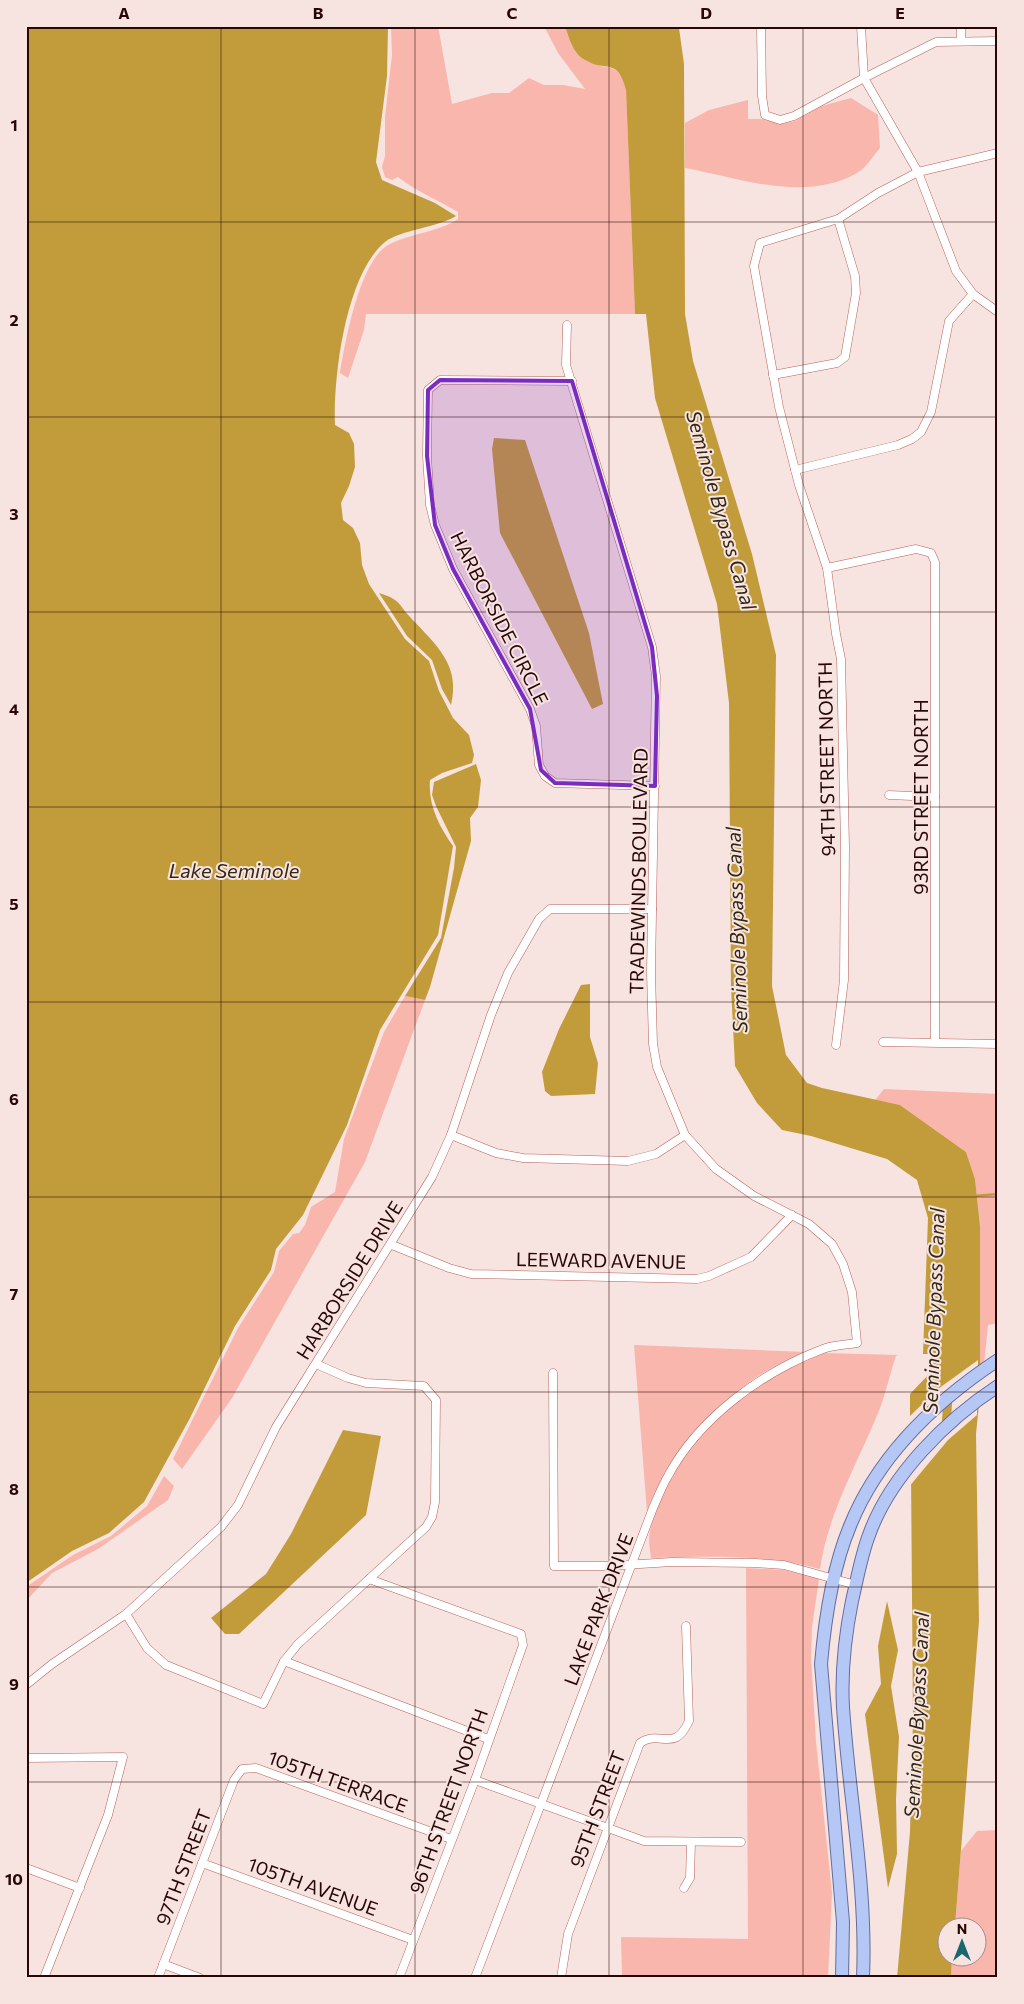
<svg xmlns="http://www.w3.org/2000/svg" width="1024" height="2004" viewBox="0 0 1024 2004" font-family="Commissioner,sans-serif">
<style>
.green{fill:#f9b6ad}
.water{fill:#c29c3b}
.pier{fill:#f7e3e0}
.lines{fill:none;stroke-linecap:round;stroke-linejoin:round}
.stream{stroke:#c29c3b;stroke-width:2.5}
.canal{stroke:#c29c3b;stroke-width:9}
.minor-casing{stroke:#b6635a;stroke-width:9}
.primary-casing{stroke:#636c9d;stroke-width:14}
.minor{stroke:#fff;stroke-width:8}
.primary{stroke:#b5c7f5;stroke-width:12}
.marked{fill:#7b2cbf;fill-opacity:0.2;stroke:#7b2cbf;stroke-width:4;stroke-linejoin:round}
.grid{fill:none;stroke:#280806;stroke-width:1;stroke-opacity:0.55}
.labels{text-anchor:middle;dominant-baseline:central;stroke-width:4;stroke-linejoin:round;paint-order:stroke}
.street-label{font-size:19px;fill:#280806;stroke:#f7e3e0}
.water-label{font-size:20px;font-style:italic;fill:#322915;stroke:#f7e3e0}
.neatline{fill:none;stroke:#280806;stroke-width:2}
.grid-label{font-size:16px;text-anchor:middle;font-weight:bold;fill:#280806}
</style>
<rect width="100%" height="100%" fill="#f7e3e0"/>
<g class="green">
<path d="M391,26h47l14,78 40,-11h17l20,-15 15,7h19l22,4 -27,-36 -14,-27h21c4,12 8,28 20,34 21,13 33,-2 41,30l9,224h-269l-2,16 -16,48 -8,-5c5,-31 20,-115 50,-129 20,-10 51,-13 68,-25v-7c-18,-11 -41,-20 -60,-35l-6,3 -7,-3 -3,-10 3,-11v-39l7,-62z"/>
<path d="M851,98l27,17 2,33c-7,8 -14,20 -23,25 -53,30 -117,5 -172,-5v-45l24,-13 39,-10v19h13l20,5 14,-3 27,-15z"/>
<polygon points="405,996 425,1000 365,1162 232,1398 182,1469 173,1459 238,1328 274,1272 279,1251 293,1234 299,1233 305,1225 311,1207 335,1192 344,1139 384,1032"/>
<polygon points="884,1089 998,1094 998,1323 988,1325 984,1364 980,1367 980,1226 975,1179 966,1152 900,1105 875,1100"/>
<path d="M634,1345l172,7c-13,6 -26,11 -38,18 -53,31 -100,84 -121,142z"/>
<path d="M825,1353l73,2 -2,1c-7,20 -11,42 -20,62 -21,50 -48,96 -56,151 -54,-15 -113,-13 -169,-11 -1,-9 -3,-19 -1,-27 14,-63 67,-119 120,-152 17,-10 37,-18 55,-26z"/>
<polygon points="164,1476 174,1486 168,1500 98,1549 52,1573 26,1601 26,1590 29,1585 73,1555 111,1536 147,1506"/>
<polygon points="746,1568 784,1570 819,1579 812,1627 811,1657 816,1742 832,1893 828,1978 622,1978 621,1937 748,1939"/>
<polygon points="998,1830 998,1978 951,1978 952,1957 976,1956 976,1926 955,1926 961,1851 977,1831"/>
</g>
<g class="water">
<path d="M26,26h362l-1,50 -11,86 6,18 53,23 21,13c-17,11 -56,14 -71,26 -39,32 -52,134 -50,183l14,8 5,11 1,23 -6,19 -8,17 2,17 10,8 7,15 2,22 7,19 36,55 24,22 10,30 14,27 16,17 5,20 -2,8 -30,10 -12,7c-2,25 9,46 23,66l-15,89 -58,95 -33,95 -44,90 -27,34 -5,21 -36,56 -45,92 -46,84 -35,31 -37,18 -46,32z"/>
<path d="M565,26h113l1,2 5,36 1,250 8,47 59,193 24,101 -4,331 14,69 21,28 15,5 78,17 66,47 9,27 5,47v141l-70,60v-33l21,-22 1,-18h-9l5,-136 -11,-38 -30,-21 -76,-23 -29,-6 -25,-27 -22,-37 -4,-79 -2,-284 -12,-99 -62,-206 -9,-84h-11l-9,-224c-9,-34 -20,-17 -41,-30 -12,-6 -16,-22 -20,-34z"/>
<polygon points="494,438 525,440 589,633 603,704 592,709 500,533 492,449"/>
<path d="M379,593c22,7 18,10 32,25 25,27 50,47 40,87l-9,-16 -10,-29 -25,-24z"/>
<polygon points="476,764 481,780 478,807 470,818 471,841 430,987 425,1000 405,996 441,938 454,868 456,847 436,806 432,795 434,782"/>
<polygon points="590,984 590,1037 598,1063 595,1094 551,1096 545,1091 542,1072 559,1029 581,985"/>
<polygon points="979,1404 976,1434 979,1621 955,1926 946,1926 946,1956 952,1957 951,1978 897,1978 910,1832 913,1720 911,1472"/>
<polygon points="343,1430 381,1436 366,1515 239,1634 225,1634 211,1618 266,1574 291,1534"/>
<polygon points="887,1601 898,1650 891,1686 899,1737 896,1799 897,1854 888,1888 865,1714 881,1684 878,1646"/>
</g>
<g class="pier">
<polygon points="978,1360 978,1371 908,1427 908,1419 911,1415 938,1389"/>
<polygon points="977,1402 977,1415 948,1440 908,1488 908,1472"/>
</g>
<g class="lines">
<polyline class="stream" points="974,1196 998,1194"/>
<polyline class="canal" points="946,1429 948,1395"/>
<defs>
<g id="minor">
<polyline points="761,26 762,96 765,115 780,120 794,116 864,78 936,42 998,41"/>
<polyline points="861,26 864,78 918,172 956,271 973,294 998,312"/>
<polyline points="961,26 961,40"/>
<polyline points="773,375 837,363 845,357 856,293 855,276 838,219"/>
<polyline points="572,381 440,380 428,390 427,456 430,505 435,525 453,569 530,709 536,726 539,765 545,776 555,783 655,786"/>
<polyline points="795,470 898,445 912,439 921,432 931,412 949,321 973,294"/>
<polyline points="827,568 916,549 931,553 935,562 935,1042"/>
<polyline points="889,795 935,797"/>
<polyline points="883,1042 998,1044"/>
<polyline points="836,1045 844,980 845,846 841,659 836,634 827,568 799,485 779,407 754,266 760,243 838,219 878,193 918,172 998,153"/>
<polyline points="451,1135 496,1153 523,1158 628,1161 656,1154 685,1135"/>
<polyline points="392,1245 449,1268 471,1274 697,1279 709,1276 751,1257 792,1215"/>
<polyline points="553,1373 554,1566 608,1566 672,1562 755,1563 784,1565 856,1585"/>
<polyline points="369,1579 521,1634 523,1645 475,1780 399,1978"/>
<polyline points="126,1614 147,1648 166,1665 263,1704 284,1661 298,1644 426,1527 432,1517 435,1502 436,1400 424,1386 366,1383 348,1378 316,1364"/>
<polyline points="284,1661 488,1739"/>
<polyline points="26,1685 52,1664 126,1614 221,1527 238,1505 276,1427 432,1177 451,1135 491,1015 508,973 539,919 550,909 652,909"/>
<polyline points="26,1758 123,1757 108,1815 44,1978"/>
<polyline points="475,1780 644,1841 741,1842"/>
<polyline points="202,1863 413,1940"/>
<polyline points="26,1868 80,1888"/>
<polyline points="684,1888 690,1878 691,1842"/>
<polyline points="163,1964 200,1978"/>
<polyline points="158,1978 234,1780 242,1769 256,1768 451,1839"/>
<path d="M475,1978l178,-470c5,-11 9,-22 15,-32 31,-58 94,-104 155,-127 10,-4 23,-4 34,-6l-5,-51 -9,-28 -11,-20 -23,-20 -55,-28 -38,-27 -31,-34 -28,-68 -4,-23 -2,-71 5,-297 -4,-29 -86,-282 1,-40"/>
<path d="M561,1978l7,-44 72,-191c20,-14 34,11 49,-22l-3,-95"/>
</g>
<g id="primary">
<path d="M842,1978l1,-56 -22,-258c4,-46 11,-95 29,-138 28,-70 86,-125 148,-166"/>
<path d="M863,1978c4,-91 -14,-181 -20,-271 -2,-36 2,-71 9,-106 5,-21 9,-45 17,-66 21,-59 77,-115 129,-149"/>
</g>
</defs>
<use href="#minor" class="minor-casing"/>
<use href="#primary" class="primary-casing"/>
<use href="#minor" class="minor"/>
<use href="#primary" class="primary"/>
</g>
<path class="marked" d="M440,380l132,1 80,266 5,49 -2,90 -100,-3 -14,-13 -11,-61 -77,-140 -18,-44 -8,-69 1,-66z"/>
<path class="grid" d="M221,26v1952M415,26v1952M609,26v1952M803,26v1952M26,222h972M26,417h972M26,612h972M26,807h972M26,1002h972M26,1197h972M26,1392h972M26,1587h972M26,1782h972"/>
<g class="labels">
<g class="street-label">
<text transform="translate(500 618) rotate(63)">HARBORSIDE CIRCLE</text>
<text transform="translate(826 759) rotate(-91)">94TH STREET NORTH</text>
<text transform="translate(920 797) rotate(-90)">93RD STREET NORTH</text>
<text transform="translate(638 871) rotate(-89)">TRADEWINDS BOULEVARD</text>
<text transform="translate(601 1260) rotate(1)">LEEWARD AVENUE</text>
<text transform="translate(349 1280) rotate(-58)">HARBORSIDE DRIVE</text>
<text transform="translate(598 1609) rotate(-69)">LAKE PARK DRIVE</text>
<text transform="translate(338 1781) rotate(20)">105TH TERRACE</text>
<text transform="translate(448 1801) rotate(-70)">96TH STREET NORTH</text>
<text transform="translate(597 1809) rotate(-69)">95TH STREET</text>
<text transform="translate(183 1867) rotate(-69)">97TH STREET</text>
<text transform="translate(313 1886) rotate(20)">105TH AVENUE</text>
</g>
<g class="water-label">
<text transform="translate(722 510) rotate(74)">Seminole Bypass Canal</text>
<text x="234" y="870">Lake Seminole</text>
<text transform="translate(736 930) rotate(-92)">Seminole Bypass Canal</text>
<text transform="translate(933 1311) rotate(-88)">Seminole Bypass Canal</text>
<text transform="translate(916 1715) rotate(-87)">Seminole Bypass Canal</text>
</g>
</g>
<rect width="1024" height="2004" fill="none" stroke="#f7e3e0" stroke-width="55"/>
<g transform="translate(962 1942)"><circle r="24" fill="#f7e3e0" stroke="#a48b89"/>
<path d="M0-4L9 19L0 12L-9 19Z" fill="#1b6770"/>
<text y="-8" font-size="14" font-weight="bold" text-anchor="middle" fill="#280806">N</text>
</g>
<rect x="28" y="28" width="968" height="1948" class="neatline"/>
<g class="grid-label">
<text x="124" y="19">A</text>
<text x="318" y="19">B</text>
<text x="512" y="19">C</text>
<text x="706" y="19">D</text>
<text x="900" y="19">E</text>
<text x="14" y="131">1</text>
<text x="14" y="326">2</text>
<text x="14" y="520">3</text>
<text x="14" y="715">4</text>
<text x="14" y="910">5</text>
<text x="14" y="1105">6</text>
<text x="14" y="1300">7</text>
<text x="14" y="1495">8</text>
<text x="14" y="1690">9</text>
<text x="14" y="1885">10</text>
</g>
</svg>
